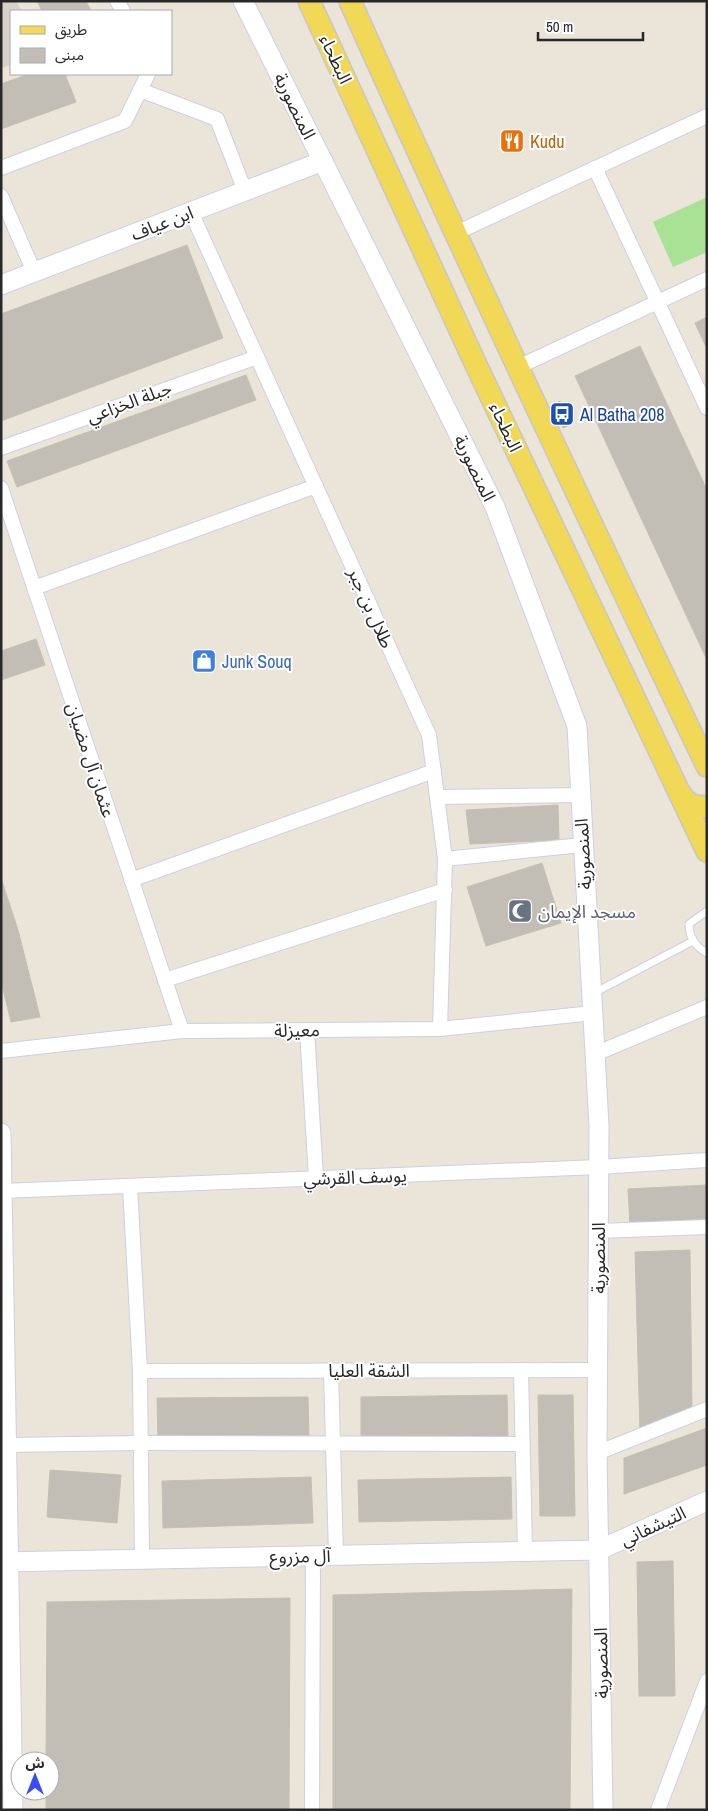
<svg xmlns="http://www.w3.org/2000/svg" width="708" height="1811" viewBox="0 0 708 1811" font-family="'Archivo Narrow','Noto Sans Arabic',sans-serif">
<style>
.green{fill:#a9e294}
.plaza{fill:#d7d3cb}
.building{fill:#c2beb5;stroke:#c5c0b3}
.lines{fill:none;stroke-linecap:round;stroke-linejoin:round}
.lane-casing{stroke:#ced0e1;stroke-width:9}
.street-casing{stroke:#ced0e1;stroke-width:16}
.secondary-casing{stroke:#ced0e1;stroke-width:21}
.primary-casing{stroke:#c7c7c7;stroke-width:24}
.lane{stroke:#fff;stroke-width:7}
.street{stroke:#fff;stroke-width:14}
.secondary{stroke:#fff;stroke-width:19}
.primary{stroke:#f1d957;stroke-width:21}
.labels{text-anchor:middle;dominant-baseline:central;stroke-width:4;stroke-linejoin:round;paint-order:stroke}
.street-label{font-size:18px;fill:#282828;stroke:#fff}
.food-label{font-size:18px;fill:#c56008;stroke:#fff;text-anchor:start}
.transit-label{font-size:18px;fill:#164399;stroke:#fff;text-anchor:start}
.shop-label{font-size:18px;fill:#366cbe;stroke:#fff;text-anchor:start}
.worship-label{font-size:18px;fill:#5b616d;stroke:#fff;text-anchor:start}
</style>
<rect width="100%" height="100%" fill="#eae4d9"/>
<polygon class="green" points="707,197 707,252 673,267 653,222"/>
<polygon class="plaza" points="1,1 16,1 22,11 11,11 11,65 1,68"/>
<g class="building">
<polygon points="37,1 86,1 91,11 42,11"/>
<polygon points="29,74 65,74 76,102 1,129 1,84"/>
<polygon points="187,245 223,338 1,421 1,314"/>
<polygon points="707,317 707,349 695,323"/>
<polygon points="640,346 707,490 707,660 575,376"/>
<polygon points="246,375 256,400 17,487 7,461"/>
<polygon points="560,401 570,425 563,428 553,405"/>
<polygon points="36,639 45,665 1,680 1,651"/>
<polygon points="558,805 559,840 470,844 466,810"/>
<polygon points="542,863 561,923 486,946 467,887"/>
<polygon points="1,878 18,930 40,1017 11,1022 1,981"/>
<polygon points="707,1185 707,1223 630,1226 628,1189"/>
<polygon points="690,1250 692,1408 640,1433 635,1252"/>
<polygon points="507,1395 508,1439 361,1441 361,1397"/>
<polygon points="538,1395 573,1395 575,1516 540,1516"/>
<polygon points="308,1397 309,1441 158,1442 157,1398"/>
<polygon points="707,1428 707,1465 624,1494 624,1458"/>
<polygon points="50,1470 121,1475 117,1523 47,1517"/>
<polygon points="311,1477 313,1523 163,1528 162,1481"/>
<polygon points="511,1477 512,1519 359,1522 358,1480"/>
<polygon points="673,1561 675,1696 639,1696 637,1562"/>
<polygon points="572,1589 570,1810 333,1810 333,1595"/>
<polygon points="290,1598 289,1810 46,1810 46,1791 50,1791 50,1761 46,1761 47,1602"/>
</g>
<g class="lines">
<defs>
<g id="lane">
<path d="M707,911l-18,13c0,13 7,23 18,29"/>
<polyline points="594,993 693,941"/>
</g>
<g id="street">
<polyline points="117,1 123,11"/>
<polyline points="140,90 217,119 245,191"/>
<polyline points="1,168 125,121 148,74"/>
<polyline points="595,168 707,408"/>
<polyline points="1,196 34,272"/>
<polyline points="191,212 429,735 445,859 440,1029"/>
<polyline points="456,233 707,116"/>
<polyline points="518,367 707,279"/>
<polyline points="1,448 257,357"/>
<polyline points="1,488 182,1031"/>
<polyline points="34,588 316,486"/>
<polyline points="437,797 580,795"/>
<polyline points="445,859 582,845"/>
<polyline points="131,880 434,771"/>
<polyline points="165,980 445,890"/>
<polyline points="307,1030 316,1178"/>
<polyline points="1,1051 182,1031 440,1029 593,1013"/>
<polyline points="595,1054 707,1007"/>
<polyline points="130,1186 140,1371 142,1559"/>
<polyline points="2,1191 599,1167 707,1160"/>
<polyline points="598,1231 707,1227"/>
<polyline points="331,1370 336,1555"/>
<polyline points="521,1370 525,1552"/>
<polyline points="140,1371 598,1370"/>
<polyline points="7,1445 140,1443 522,1444"/>
<polyline points="597,1453 707,1409"/>
<polyline points="312,1810 313,1556"/>
<polyline points="658,1810 707,1681"/>
</g>
<g id="secondary">
<polyline points="243,1 495,507 577,726 599,1126 597,1453 603,1810"/>
<polyline points="1,285 323,161"/>
<polyline points="1,1133 13,1810"/>
<polyline points="1,1562 599,1550 707,1501"/>
</g>
<g id="primary">
<polyline points="309,1 477,367 707,851"/>
<path d="M350,1c115,257 235,511 357,765"/>
<path d="M680,793c6,11 14,14 27,14"/>
</g>
</defs>
<use href="#lane" class="lane-casing"/>
<use href="#street" class="street-casing"/>
<use href="#secondary" class="secondary-casing"/>
<use href="#primary" class="primary-casing"/>
<use href="#lane" class="lane"/>
<use href="#street" class="street"/>
<use href="#secondary" class="secondary"/>
<use href="#primary" class="primary"/>
</g>
<defs>
<symbol id="restaurant-square" viewBox="-11 -11 22 22"><rect x="-9" y="-9" width="18" height="18" rx="4" fill="#e8710a" stroke="#fff"/><path d="M-5-6h1v4h1v-4h1v4h1v-4h1v5L-1.5 .5V6h-2V.5L-5-1ZM5-6V6H3V1.5H1.5Q1.5-4 5-6Z" fill="#fff"/></symbol>
<symbol id="bus-square" viewBox="-11 -11 22 22"><rect x="-9" y="-9" width="18" height="18" rx="4" fill="#1a4fb4" stroke="#fff"/><path d="M-5-6H5V4H4V6H2V4H-2V6H-4V4H-5ZM-3.5-4V0h7V-4ZM-3.5 1.2v1.5H-2V1.2ZM2 1.2v1.5H3.5V1.2Z" fill="#fff"/></symbol>
<symbol id="shop-square" viewBox="-11 -11 22 22"><rect x="-9" y="-9" width="18" height="18" rx="4" fill="#3f7fe0" stroke="#fff"/><path d="M-5-2.5h2.3a2.7 3.5 0 0 1 5.4 0H5L5.5 6h-11ZM-1.5-2.5h3a1.5 2.3 0 0 0-3 0Z" fill="#fff"/></symbol>
<symbol id="mosque-square" viewBox="-11 -11 22 22"><rect x="-9" y="-9" width="18" height="18" rx="4" fill="#6b7280" stroke="#fff"/><path d="M3.5-4.9A6 6 0 1 0 3.5 4.9A5 5 0 1 1 3.5-4.9Z" fill="#fff"/></symbol>
</defs>
<g fill-rule="evenodd">
<use href="#restaurant-square" x="498" y="127" width="28" height="28"/>
<use href="#bus-square" x="548" y="400" width="28" height="28"/>
<use href="#shop-square" x="190" y="647" width="28" height="28"/>
<use href="#mosque-square" x="506" y="897" width="28" height="28"/>
</g>
<g class="labels">
<g class="street-label">
<text transform="translate(336 59) rotate(65)">البطحاء</text>
<text transform="translate(295 106) rotate(64)">المنصورية</text>
<text transform="translate(162 223) rotate(-21)">ابن عياف</text>
<text transform="translate(129 402) rotate(-20)">جبلة الخزاعي</text>
<text transform="translate(506 427) rotate(65)">البطحاء</text>
<text transform="translate(475 468) rotate(64)">المنصورية</text>
<text transform="translate(371 608) rotate(66)">طلال بن جبر</text>
<text transform="translate(91 760) rotate(72)">عثمان آل مضيان</text>
<text transform="translate(583 854) rotate(-93)">المنصورية</text>
<text transform="translate(297 1030) rotate(-1)">معيزلة</text>
<text transform="translate(355 1177) rotate(-2)">يوسف القرشي</text>
<text transform="translate(598 1258) rotate(-90)">المنصورية</text>
<text x="369" y="1370">الشقة العليا</text>
<text transform="translate(653 1526) rotate(-25)">التيشفاني</text>
<text transform="translate(300 1556) rotate(-1)">آل مزروع</text>
<text transform="translate(601 1663) rotate(-91)">المنصورية</text>
</g>
<g class="food-label">
<text x="530" y="141">Kudu</text>
</g>
<g class="transit-label">
<text x="580" y="414">Al Batha 208</text>
</g>
<g class="shop-label">
<text x="222" y="661">Junk Souq</text>
</g>
<g class="worship-label">
<text x="538" y="911">مسجد الإيمان</text>
</g>
</g>
<rect width="708" height="1811" fill="none" stroke="#282828" stroke-width="5"/>
<rect x="10" y="10" width="162" height="65" fill="#ffffff" stroke="#a9a9a9"/>
<rect x="20" y="26" width="25" height="8" fill="#f1d957" stroke="#a9a9a9"/>
<text x="55" y="35" font-size="15" fill="#282828">طريق</text>
<rect x="20" y="48" width="25" height="15" fill="#c2beb5" stroke="#a9a9a9"/>
<text x="55" y="60" font-size="15" fill="#282828">مبنى</text>
<g transform="translate(35 1776)"><circle r="24" fill="#ffffff" stroke="#a9a9a9"/>
<path d="M0-4L9 19L0 12L-9 19Z" fill="#364bfa"/>
<text y="-8" font-size="14" font-weight="bold" text-anchor="middle" fill="#282828">ش</text>
</g>
<path d="M538 32v8h105v-8" fill="none" stroke="#282828" stroke-width="2.5"/>
<text x="546" y="32" font-size="15" fill="#282828" stroke="#ffffff" stroke-width="4" paint-order="stroke">50 m</text>
</svg>
